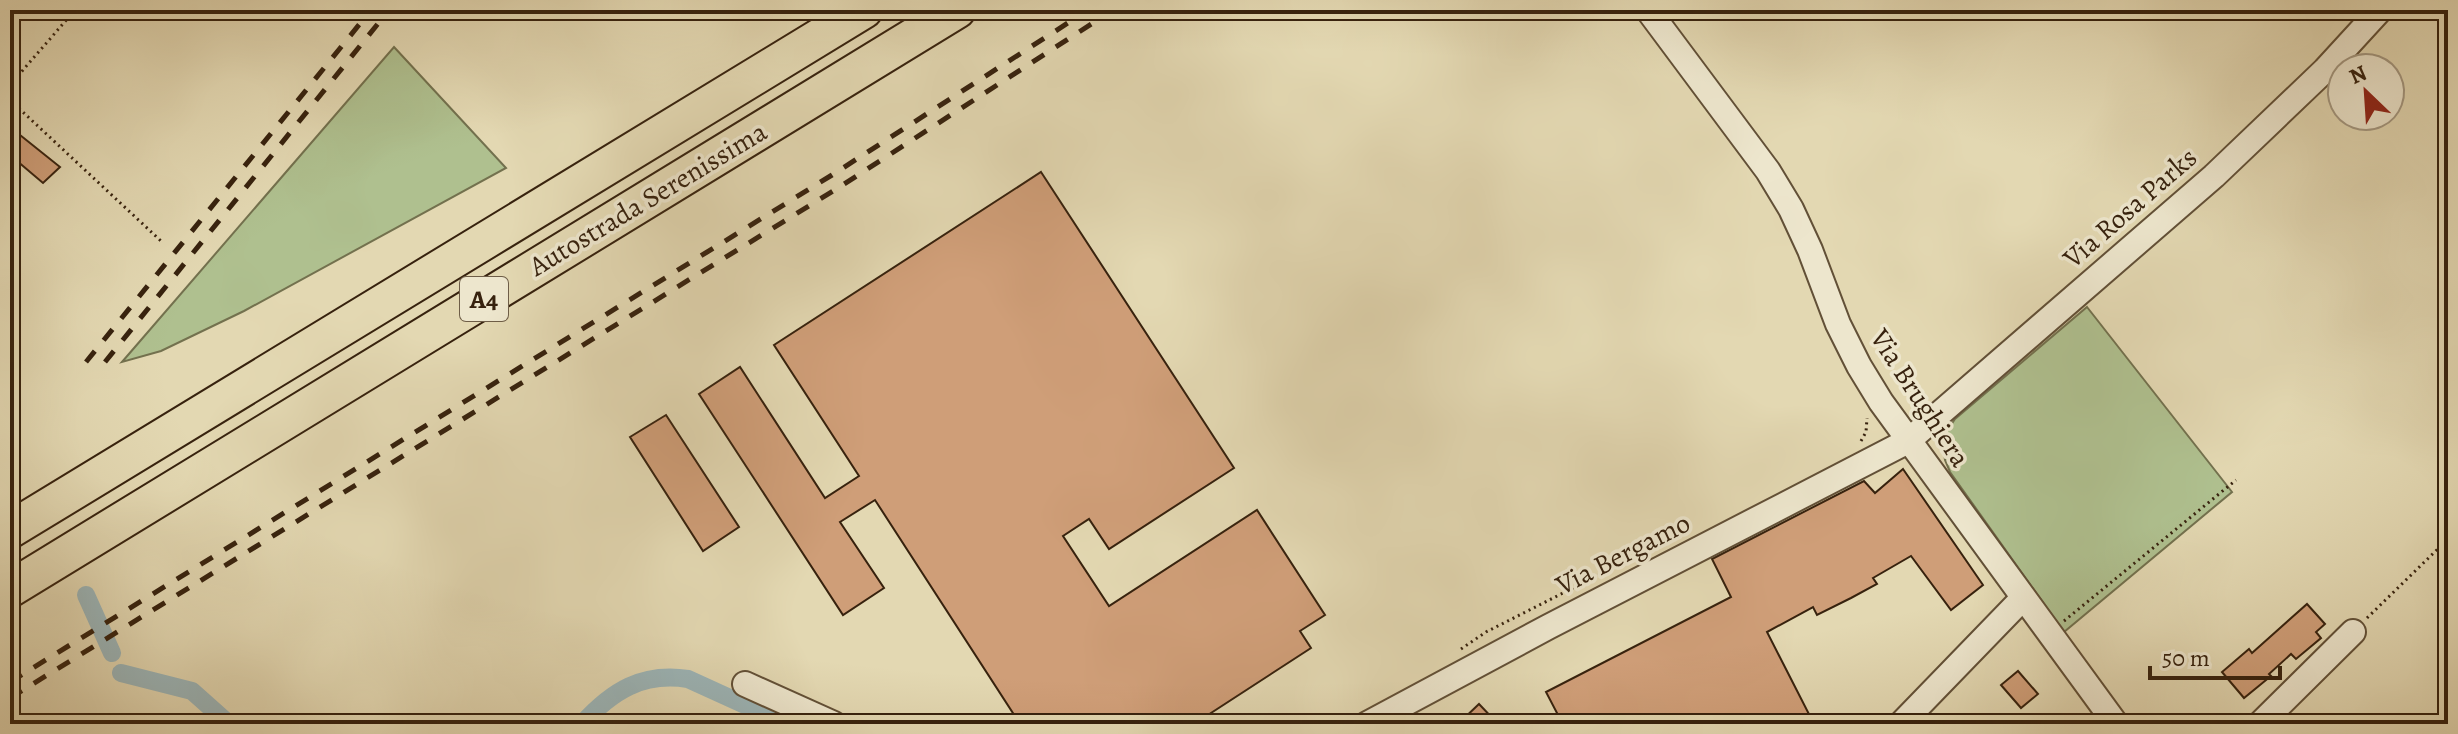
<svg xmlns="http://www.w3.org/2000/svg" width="2458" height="734" viewBox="0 0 2458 734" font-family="Alegreya,serif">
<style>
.green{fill:#afc08f;stroke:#73714e;stroke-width:2}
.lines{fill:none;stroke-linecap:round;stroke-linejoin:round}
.canal{stroke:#9cb6b9;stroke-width:18}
.building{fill:#cf9e78;stroke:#37220e;stroke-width:2}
.minor-casing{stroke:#625037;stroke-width:28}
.highway-casing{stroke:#37220e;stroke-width:40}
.path{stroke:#37220e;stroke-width:3;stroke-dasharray:2 4;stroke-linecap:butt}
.minor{stroke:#ede6cd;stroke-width:24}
.highway{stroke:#e3d8b2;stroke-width:36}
.rail{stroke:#37220e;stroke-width:5;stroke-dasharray:14 14;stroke-linecap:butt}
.labels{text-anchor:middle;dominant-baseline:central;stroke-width:7;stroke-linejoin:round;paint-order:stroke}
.shield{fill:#ede6cd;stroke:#6e5d47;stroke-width:2}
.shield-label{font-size:26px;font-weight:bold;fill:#37220e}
.street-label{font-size:28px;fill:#37220e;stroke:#ede6cd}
</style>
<rect width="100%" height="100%" fill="#e3d8b2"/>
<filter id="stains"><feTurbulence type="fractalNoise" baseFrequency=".0025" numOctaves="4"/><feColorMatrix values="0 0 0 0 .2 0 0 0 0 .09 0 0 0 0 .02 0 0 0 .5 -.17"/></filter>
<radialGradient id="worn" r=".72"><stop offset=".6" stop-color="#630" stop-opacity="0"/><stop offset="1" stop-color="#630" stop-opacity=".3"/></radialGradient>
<g class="green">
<polygon points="394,47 506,168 244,311 161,351 122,362"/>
<polygon points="2087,307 2232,492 2064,632 1950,472 1945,460 1943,446 1947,431 1955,419"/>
</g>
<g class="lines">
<g class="canal">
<polyline points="86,595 112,653"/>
<polyline points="121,673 192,691 229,724"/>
<path d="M582,724c30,-33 60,-52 106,-45l99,45"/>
</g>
</g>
<g class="building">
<polygon points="10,127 60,167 43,183 10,155"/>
<polygon points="1041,172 1234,468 1109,549 1089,519 1063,536 1109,606 1257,510 1325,615 1300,631 1311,648 1194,724 1020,724 875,500 840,522 884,588 843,615 699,394 740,367 825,498 859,476 774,345"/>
<polygon points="666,415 739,527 703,551 630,437"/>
<polygon points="1903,469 1983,585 1951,610 1911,556 1873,578 1877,584 1851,598 1817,615 1813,607 1767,632 1814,724 1566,724 1558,715 1546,692 1731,597 1712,559 1864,481 1875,493"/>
<polygon points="2307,604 2325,624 2316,632 2321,638 2296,659 2291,654 2269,674 2271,676 2244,698 2222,672 2249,649 2252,653"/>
<polygon points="2018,671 2038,694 2021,708 2001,685"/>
<polygon points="1479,704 1498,724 1458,724"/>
</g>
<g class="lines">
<defs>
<g id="minor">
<polyline points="1648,10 1768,171 1791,209 1810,250 1838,324 1859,366 1881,402 2116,724"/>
<polyline points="745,684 834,724"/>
<polyline points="1367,724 1548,627 1908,441 2214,176 2325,70 2380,10"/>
<polyline points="1901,724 2023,598"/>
<polyline points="2260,724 2353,632"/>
</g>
<g id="highway">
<polyline points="10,530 864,10"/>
<polyline points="10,589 957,10"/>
</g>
</defs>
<use href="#minor" class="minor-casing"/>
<use href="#highway" class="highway-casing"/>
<g class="path">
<polyline points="10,85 75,10"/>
<polyline points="10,100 161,241"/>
<polyline points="1861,441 1866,432 1867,418"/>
<polyline points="2367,618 2448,539"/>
<polyline points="2064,621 2236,480"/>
<polyline points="1461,649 1486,632 1648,550"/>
<polyline points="1335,724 1349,717"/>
</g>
<use href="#minor" class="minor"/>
<use href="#highway" class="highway"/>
<g class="rail">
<polyline points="86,362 371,10"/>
<polyline points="105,362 389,10"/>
<polyline points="10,682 832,175 1088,10"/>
<polyline points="10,698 838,188 1113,10"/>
</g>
</g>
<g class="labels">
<rect class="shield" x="460" y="277" width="48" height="44" rx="6"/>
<g class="shield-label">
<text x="484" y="299">A4</text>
</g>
<g class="street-label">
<text transform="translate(648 199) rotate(-31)">Autostrada Serenissima</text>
<text transform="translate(2130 208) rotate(-41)">Via Rosa Parks</text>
<text transform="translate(1920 398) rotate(57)">Via Brughiera</text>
<text transform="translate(1623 554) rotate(-27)">Via Bergamo</text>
</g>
</g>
<rect width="2458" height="734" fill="none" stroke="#e3d8b2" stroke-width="40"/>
<rect x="12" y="12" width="2434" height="710" fill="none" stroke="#37220e" stroke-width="4"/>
<rect x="20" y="20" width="2418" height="694" fill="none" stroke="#37220e" stroke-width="2"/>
<g transform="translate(2366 92) rotate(335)"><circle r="38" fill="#ede6cd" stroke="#a49881" stroke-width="2"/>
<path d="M0-6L14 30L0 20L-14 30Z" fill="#8f2418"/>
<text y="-12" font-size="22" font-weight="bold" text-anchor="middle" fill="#37220e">N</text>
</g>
<path d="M2150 666v12h130v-12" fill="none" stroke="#37220e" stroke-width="4"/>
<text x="2162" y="666" font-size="24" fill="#37220e" stroke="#ede6cd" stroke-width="6" paint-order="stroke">50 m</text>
<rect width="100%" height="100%" filter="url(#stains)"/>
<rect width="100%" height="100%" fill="url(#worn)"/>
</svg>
